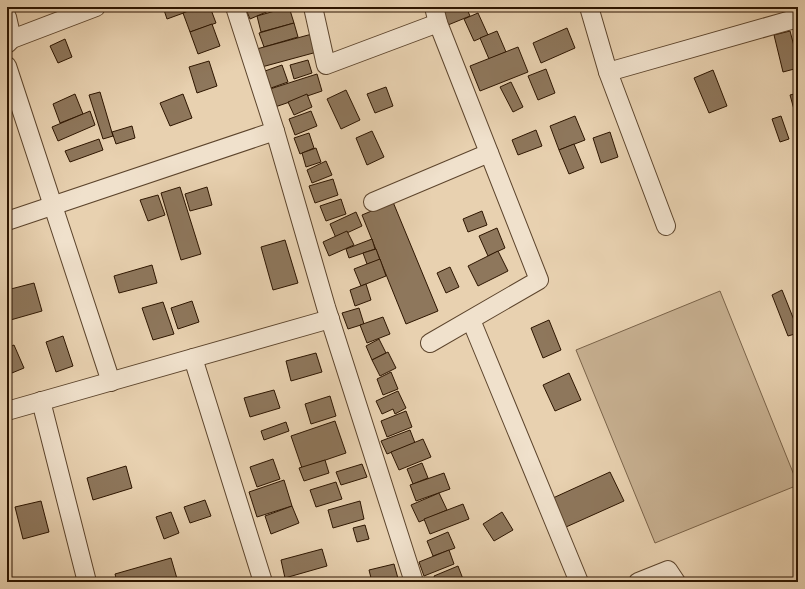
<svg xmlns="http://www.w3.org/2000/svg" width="805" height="589" viewBox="0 0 805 589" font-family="'IM FELL DW Pica',serif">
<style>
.green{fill:#c8b192;stroke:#7a6349}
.building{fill:#8e775c;stroke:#2d1500}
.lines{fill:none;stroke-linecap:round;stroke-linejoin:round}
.minor-casing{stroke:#5c442c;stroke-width:20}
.minor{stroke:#f0e1cc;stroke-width:18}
</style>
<rect width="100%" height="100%" fill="#e8d1b0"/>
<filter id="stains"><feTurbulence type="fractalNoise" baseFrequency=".005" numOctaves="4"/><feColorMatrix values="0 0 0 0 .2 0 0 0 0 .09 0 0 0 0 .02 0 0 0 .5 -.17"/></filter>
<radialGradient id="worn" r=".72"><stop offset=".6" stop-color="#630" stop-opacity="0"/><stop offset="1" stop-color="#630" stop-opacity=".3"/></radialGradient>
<polygon class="green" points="720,291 798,485 655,543 576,350"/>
<g class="building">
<polygon points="163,7 200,7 167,19"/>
<polygon points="199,7 210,7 216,23 190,32 183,13"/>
<polygon points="245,7 278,7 250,19"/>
<polygon points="289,7 294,23 261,32 257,16"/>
<polygon points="445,7 466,7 470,16 448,25 441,9"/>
<polygon points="478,13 488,35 474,41 464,19"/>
<polygon points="294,23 298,37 264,47 259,33"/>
<polygon points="212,24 220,46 198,54 190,32"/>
<polygon points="567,28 575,48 541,63 533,43"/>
<polygon points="497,31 506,52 489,59 480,38"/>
<polygon points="790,31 798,61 798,68 783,72 774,35"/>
<polygon points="312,34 317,52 258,68 253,50"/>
<polygon points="65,39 72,57 58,63 50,46"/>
<polygon points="518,47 528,72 480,91 470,66"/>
<polygon points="308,60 312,73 294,79 290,65"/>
<polygon points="209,61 217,86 197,93 189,67"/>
<polygon points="282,65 288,82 271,88 265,71"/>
<polygon points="546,69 555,93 538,100 528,76"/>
<polygon points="713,70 727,106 709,113 694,78"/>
<polygon points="317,74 322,91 275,107 270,89"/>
<polygon points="511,82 523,107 513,112 500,87"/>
<polygon points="386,87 393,106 375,113 367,94"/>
<polygon points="346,90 360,120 341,129 327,99"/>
<polygon points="100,92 113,136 103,139 89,95"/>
<polygon points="798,93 798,124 790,95"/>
<polygon points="75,94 83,114 60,123 53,104"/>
<polygon points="183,94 192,118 170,126 160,103"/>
<polygon points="307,94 312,107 294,115 288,102"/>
<polygon points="90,111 95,125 58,141 52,127"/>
<polygon points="311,111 317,126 295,135 289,119"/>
<polygon points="575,116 585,140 559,150 550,126"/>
<polygon points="781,116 789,139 780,142 772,119"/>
<polygon points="132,126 135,138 116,144 112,132"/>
<polygon points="536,130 542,146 518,155 512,140"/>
<polygon points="372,131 384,157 367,165 356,138"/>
<polygon points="610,132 618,157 601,163 593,138"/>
<polygon points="309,133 314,148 300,154 294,138"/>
<polygon points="99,139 103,150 70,162 65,151"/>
<polygon points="574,144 584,168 569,174 559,150"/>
<polygon points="316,148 321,162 306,167 302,153"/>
<polygon points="326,161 332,175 312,183 307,170"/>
<polygon points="333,179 338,195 315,203 309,186"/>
<polygon points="180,187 201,254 181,260 161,193"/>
<polygon points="207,187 212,205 190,211 185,194"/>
<polygon points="158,195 165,215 148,221 140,200"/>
<polygon points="341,199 346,214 326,221 320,206"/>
<polygon points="393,202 438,311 406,324 362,215"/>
<polygon points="482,211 487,225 468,232 463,219"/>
<polygon points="356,212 362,226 336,238 330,224"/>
<polygon points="497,228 505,248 488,256 479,236"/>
<polygon points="347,231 354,245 329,256 323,242"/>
<polygon points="372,239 375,249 349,258 346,249"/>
<polygon points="285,240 298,283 273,290 261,247"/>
<polygon points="376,249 380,260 367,264 363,253"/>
<polygon points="498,251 508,271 478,286 468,266"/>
<polygon points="380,259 386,276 361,286 354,269"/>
<polygon points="152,265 157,283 119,293 114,276"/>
<polygon points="450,267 459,287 446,293 437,273"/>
<polygon points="34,283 42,311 7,321 7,290"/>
<polygon points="366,284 371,300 355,306 350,290"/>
<polygon points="782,290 798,330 798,333 788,336 772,295"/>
<polygon points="192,301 199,322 178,329 171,308"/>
<polygon points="163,302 174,334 153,340 142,308"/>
<polygon points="359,308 364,324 348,329 342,313"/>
<polygon points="383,317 390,334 367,343 360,325"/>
<polygon points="549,320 561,350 543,358 531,328"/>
<polygon points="63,336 73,366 56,372 46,342"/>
<polygon points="379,339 386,353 372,360 366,346"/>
<polygon points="14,345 24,368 7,375 7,348"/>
<polygon points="388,352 396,368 380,376 372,360"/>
<polygon points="316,353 322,372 291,381 286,361"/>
<polygon points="391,372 398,389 383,395 377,379"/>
<polygon points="569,373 581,400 555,411 543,385"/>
<polygon points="274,390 280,408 250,417 244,398"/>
<polygon points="398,391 406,408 395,414 393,409 382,414 376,401"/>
<polygon points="330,396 336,416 311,424 305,404"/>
<polygon points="406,411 412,427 387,437 381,421"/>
<polygon points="335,421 346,453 302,468 291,436"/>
<polygon points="286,422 289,431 264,440 261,431"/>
<polygon points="410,430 415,443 387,454 381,441"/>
<polygon points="423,439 431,457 399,470 391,452"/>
<polygon points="273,459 280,479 257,487 250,467"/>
<polygon points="325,460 329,473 304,481 299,468"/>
<polygon points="422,463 428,478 413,484 407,469"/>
<polygon points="362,464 367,477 341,485 336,472"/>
<polygon points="126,466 132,488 93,500 87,478"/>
<polygon points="610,472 624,501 566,527 553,498"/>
<polygon points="444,473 450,489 416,501 410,485"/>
<polygon points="284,480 292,506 257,517 249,492"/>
<polygon points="336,482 342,499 316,507 310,490"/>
<polygon points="439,493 447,510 419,522 411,505"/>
<polygon points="205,500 211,516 190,523 184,507"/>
<polygon points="41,501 49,532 23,539 15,507"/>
<polygon points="360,501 364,519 333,528 328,510"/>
<polygon points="463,504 469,519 430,534 424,519"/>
<polygon points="292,506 299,523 271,534 265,516"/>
<polygon points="171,512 179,533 164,539 156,517"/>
<polygon points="502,512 513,530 494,541 483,524"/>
<polygon points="365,525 369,539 357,542 353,528"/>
<polygon points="448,532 455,548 433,556 427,541"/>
<polygon points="322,549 327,566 285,578 281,560"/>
<polygon points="449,550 454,564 424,576 419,562"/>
<polygon points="171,558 178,582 117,582 115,574"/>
<polygon points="394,564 399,582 372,582 369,570"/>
<polygon points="458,566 463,579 456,582 436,582 434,576"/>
</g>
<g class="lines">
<defs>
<g id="minor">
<polyline points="235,7 275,131 326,307 414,582"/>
<polyline points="313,7 326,65 438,23"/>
<polyline points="589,7 608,72 666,226"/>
<polyline points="7,17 12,39"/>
<polyline points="7,44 12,39 96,7"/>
<polyline points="7,66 111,382"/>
<polyline points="608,72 798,18"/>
<polyline points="373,202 489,153"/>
<polyline points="7,221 275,131"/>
<polyline points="471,320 579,582"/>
<polyline points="430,343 539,280 438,23 434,7"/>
<polyline points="193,358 263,582"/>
<polyline points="41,401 87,582"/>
<polyline points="7,411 330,319"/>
<polyline points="638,582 668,570 676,582"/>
</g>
</defs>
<use href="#minor" class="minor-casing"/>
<use href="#minor" class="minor"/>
</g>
<rect width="805" height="589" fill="none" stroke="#e8d1b0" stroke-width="24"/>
<rect x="8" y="8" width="789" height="573" fill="none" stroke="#2d1500" stroke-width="2"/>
<rect x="12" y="12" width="781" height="565" fill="none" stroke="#2d1500"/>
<rect width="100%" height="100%" filter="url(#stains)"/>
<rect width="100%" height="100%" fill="url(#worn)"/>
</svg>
